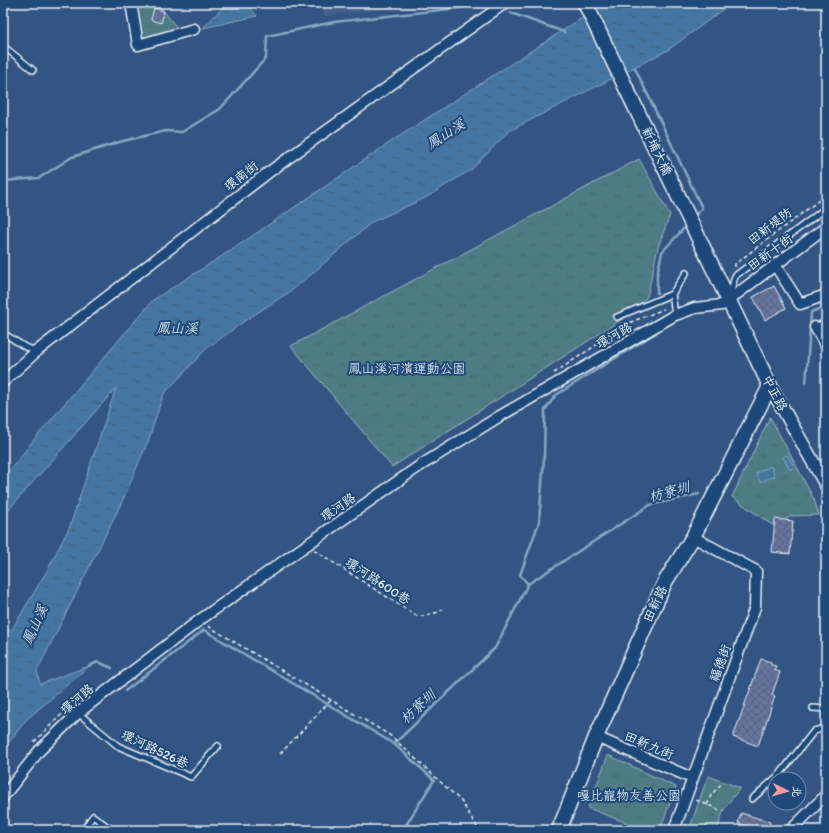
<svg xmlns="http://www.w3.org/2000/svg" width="829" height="833" viewBox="0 0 829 833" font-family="Itim,'LXGW WenKai TC',sans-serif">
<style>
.built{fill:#45618e}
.park{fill:url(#park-tufts);stroke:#9bb6be}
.water{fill:url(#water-ripples);stroke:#86a7c4}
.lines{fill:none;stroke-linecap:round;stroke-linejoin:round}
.stream{stroke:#86a7c4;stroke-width:2.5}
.building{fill:url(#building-cross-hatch);stroke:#e8f1f8}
.service-casing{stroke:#e8f1f8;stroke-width:8}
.minor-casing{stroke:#e8f1f8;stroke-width:13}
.tertiary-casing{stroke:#e8f1f8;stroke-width:15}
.secondary-casing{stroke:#e8f1f8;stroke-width:17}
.path{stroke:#e8f1f8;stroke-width:1.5;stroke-dasharray:4 3;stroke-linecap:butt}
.service{stroke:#1f4a7a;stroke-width:5}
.minor{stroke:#1f4a7a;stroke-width:10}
.tertiary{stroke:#1f4a7a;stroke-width:12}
.secondary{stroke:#1f4a7a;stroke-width:14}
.labels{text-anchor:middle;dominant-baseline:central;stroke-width:4;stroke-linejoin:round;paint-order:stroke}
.street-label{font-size:13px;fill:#e8f1f8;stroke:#1f4a7a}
.park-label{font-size:13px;fill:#d1dfe7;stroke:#1f4a7a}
.water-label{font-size:14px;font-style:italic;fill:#cfdfeb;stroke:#1f4a7a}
</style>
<defs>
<pattern id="park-tufts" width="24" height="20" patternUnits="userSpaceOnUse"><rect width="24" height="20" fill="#4e7c85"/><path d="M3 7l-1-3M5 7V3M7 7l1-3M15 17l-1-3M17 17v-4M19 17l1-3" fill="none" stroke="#4a656a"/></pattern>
<pattern id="water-ripples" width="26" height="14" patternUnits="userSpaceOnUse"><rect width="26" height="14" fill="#4476a2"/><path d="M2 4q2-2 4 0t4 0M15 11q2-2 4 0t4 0" fill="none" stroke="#455f76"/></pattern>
<pattern id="building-cross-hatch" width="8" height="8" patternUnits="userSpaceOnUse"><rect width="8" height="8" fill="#6674a0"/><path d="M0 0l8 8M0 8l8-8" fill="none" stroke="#586079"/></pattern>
</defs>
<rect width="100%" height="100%" fill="#335584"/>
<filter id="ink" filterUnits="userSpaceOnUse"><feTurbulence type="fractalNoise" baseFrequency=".025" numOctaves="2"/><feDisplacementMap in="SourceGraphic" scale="8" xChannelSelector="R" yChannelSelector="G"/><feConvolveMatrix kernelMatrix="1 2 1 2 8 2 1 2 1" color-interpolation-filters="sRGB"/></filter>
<g filter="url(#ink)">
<polygon class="built" points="315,3 436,3 325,16"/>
<g class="park">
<polygon points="135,3 157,3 178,29 141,41"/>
<polygon points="639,159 670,215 658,247 647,297 627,316 392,467 291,346"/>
<polygon points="770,417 814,499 819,515 791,516 775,527 732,497"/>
<polygon points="608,755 676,787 660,830 645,830 588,808"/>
<polygon points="708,776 740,788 724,809 717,830 689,830"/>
</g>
<g class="water">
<polygon points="227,3 246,3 257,16 203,28"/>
<polygon points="605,3 732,3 668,50 509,131 472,169 425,198 372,222 294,289 246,320 206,349 163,395 149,439 121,504 37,671 40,684 89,666 26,720 3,750 3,626 11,631 48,569 70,526 116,388 3,516 3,479 32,442 153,300 233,249 392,141"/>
<polygon points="787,455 794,467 790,470 783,457"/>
<polygon points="771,466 775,476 760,482 756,473"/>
</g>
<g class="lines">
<g class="stream">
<polyline points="511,13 564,32"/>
<polyline points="635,68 702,208 694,217"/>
<polyline points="3,181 39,178 72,157 123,141 166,131 182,132 220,109 266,58 267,36 334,22 485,5"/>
<polyline points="657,293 657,275 662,252 687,225"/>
<polyline points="806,383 811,312 826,307"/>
<polyline points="528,584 520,575 539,522 544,458 545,410 556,395 656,333"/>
<polyline points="89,666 98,662 112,668"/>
<polyline points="125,691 204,630 394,744 434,780 403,830"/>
<polyline points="394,744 495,648 528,584 650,505 699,494"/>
</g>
</g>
<g class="building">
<polygon points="154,8 164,11 161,23 151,20"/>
<polygon points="774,286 786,308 765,320 753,297"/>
<polygon points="775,519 793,521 790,554 772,552"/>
<polygon points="761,659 771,662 771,665 776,666 774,670 780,672 772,695 775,696 758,746 733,737"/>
<polygon points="741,813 770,822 768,830 749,830 750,827 738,823"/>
</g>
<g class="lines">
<defs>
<g id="service">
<polyline points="55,3 58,4"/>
<polyline points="3,46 33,70"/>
<polyline points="672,294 675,315"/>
<polyline points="730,295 735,276 826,208"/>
<polyline points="617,317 672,294 686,273"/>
<polyline points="815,327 826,322"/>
<polyline points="3,333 25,347 37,351"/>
<polyline points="813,708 826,709"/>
<polyline points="78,713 118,746 191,777 218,746"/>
<polyline points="752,799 780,774 814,731 826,728"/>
<polyline points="83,830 93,816 112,830"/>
</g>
<g id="minor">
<polyline points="131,3 138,45 194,29"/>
<polyline points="775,265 800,304 826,295"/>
<polyline points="815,327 826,346"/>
<polyline points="3,382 37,351 269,172 505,3"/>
<polyline points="596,737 692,778"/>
<polyline points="3,797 39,751 78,713 201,619 418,467 500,416 675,315 695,308 722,305 826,227"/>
<polyline points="674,830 755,607 756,571 693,537"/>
<polyline points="791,830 826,795"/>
</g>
<polyline id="tertiary" points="770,386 826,485"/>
<polyline id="secondary" points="559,830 596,737 665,582 693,537 770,386 585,3"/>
</defs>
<use href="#service" class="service-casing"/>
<use href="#minor" class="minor-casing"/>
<use href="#tertiary" class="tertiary-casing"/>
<use href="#secondary" class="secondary-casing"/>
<g class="path">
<polyline points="735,267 735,264 826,195"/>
<polyline points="554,373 631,322 664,309"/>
<polyline points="314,550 418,617 439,612 443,609"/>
<polyline points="208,626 391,736 461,801 479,830"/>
<polyline points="34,742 68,708"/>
<polyline points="280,754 331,700"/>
<polyline points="696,800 720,810"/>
<polyline points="707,805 711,795 721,784"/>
<polyline points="685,825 703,830"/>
</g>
<use href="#service" class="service"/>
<use href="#minor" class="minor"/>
<use href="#tertiary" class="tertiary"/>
<use href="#secondary" class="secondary"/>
</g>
</g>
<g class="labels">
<g class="street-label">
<text transform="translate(657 151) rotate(64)">新埔大橋</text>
<text transform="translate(241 176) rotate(-38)">環南街</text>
<text transform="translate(770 226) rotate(-37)">田新堤防</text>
<text transform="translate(770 252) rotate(-36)">田新十街</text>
<text transform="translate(614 335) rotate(-30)">環河路</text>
<text transform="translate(775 393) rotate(62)">中正路</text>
<text transform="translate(338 507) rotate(-35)">環河路</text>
<text transform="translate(378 581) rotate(33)">環河路600巷</text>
<text transform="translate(655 604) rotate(-65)">田新路</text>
<text transform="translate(720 663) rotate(-70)">福德街</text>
<text transform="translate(77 699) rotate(-40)">環河路</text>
<text transform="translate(649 745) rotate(23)">田新九街</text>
<text transform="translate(155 749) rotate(25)">環河路526巷</text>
</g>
<g class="park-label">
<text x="407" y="368">鳳山溪河濱運動公園</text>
<text x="629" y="795">嘎比寵物友善公園</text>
</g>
<g class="water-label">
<text transform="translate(446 134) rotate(-33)">鳳山溪</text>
<text x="177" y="328">鳳山溪</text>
<text transform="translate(669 492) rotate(-15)">枋寮圳</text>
<text transform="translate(35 625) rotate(-66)">鳳山溪</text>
<text transform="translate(418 707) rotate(-43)">枋寮圳</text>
</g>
</g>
<rect width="829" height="833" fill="none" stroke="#1f4a7a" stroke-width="16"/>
<rect x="8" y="8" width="813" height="817" fill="none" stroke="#e8f1f8" stroke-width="1.5" filter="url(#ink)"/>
<g transform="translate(787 791) rotate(95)"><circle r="19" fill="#1f4a7a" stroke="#6f8dac"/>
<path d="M0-3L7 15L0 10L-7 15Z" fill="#ff9aa2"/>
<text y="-6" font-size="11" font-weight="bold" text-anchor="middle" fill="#e8f1f8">北</text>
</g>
</svg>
